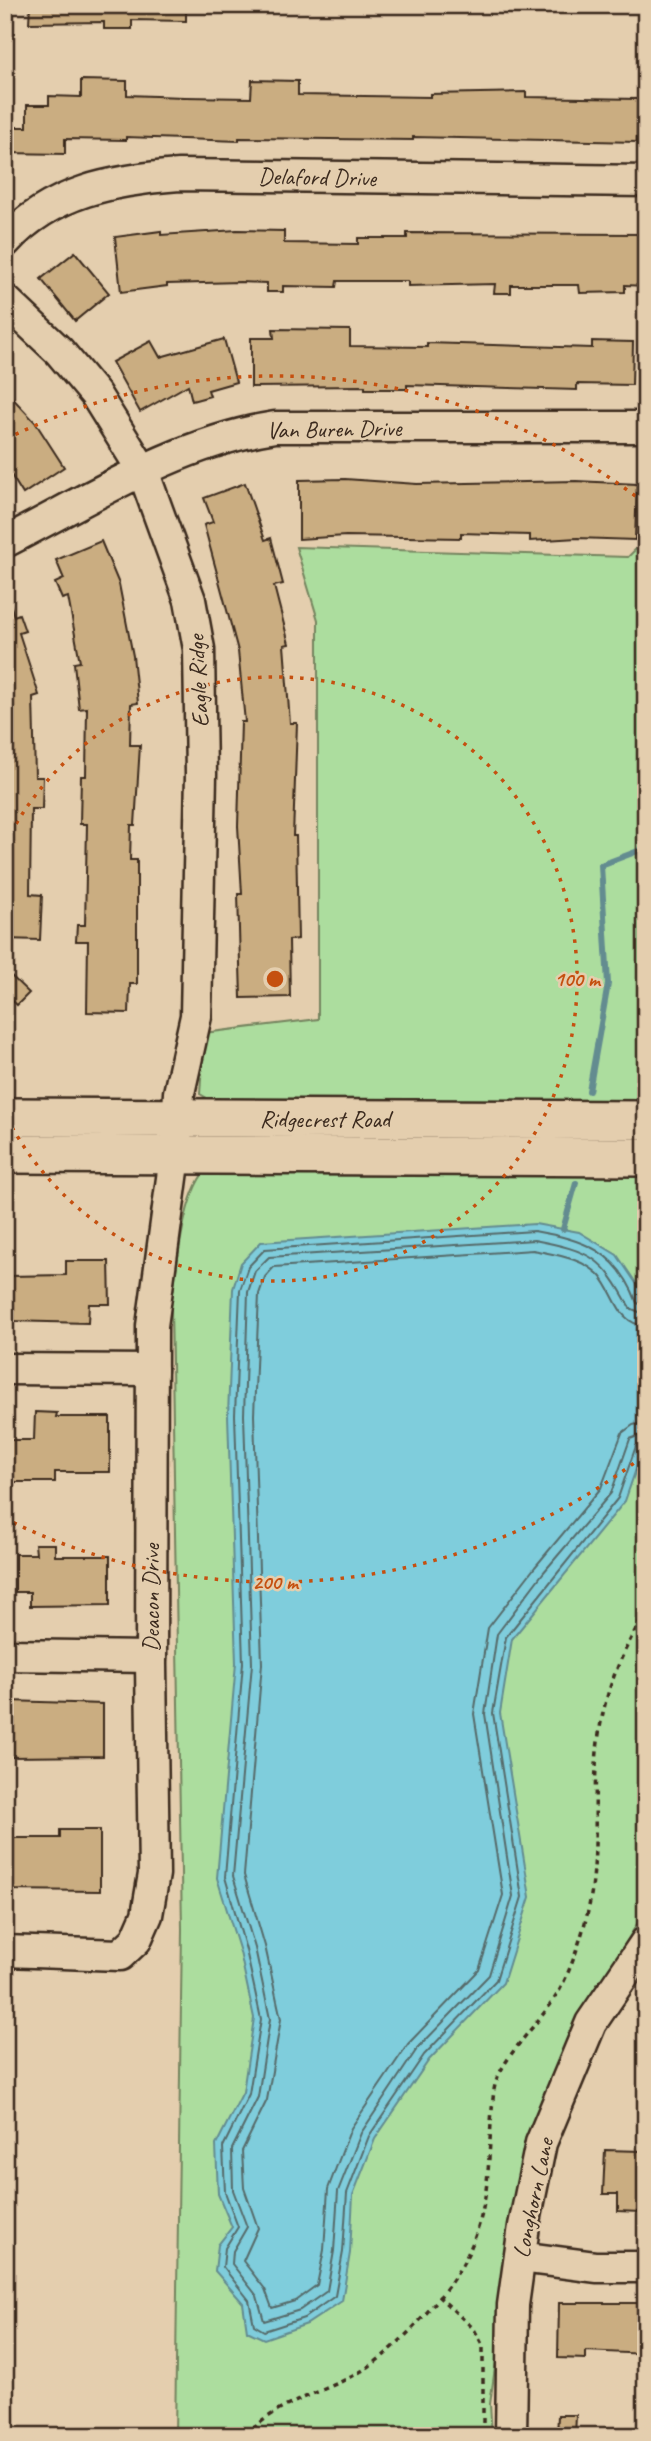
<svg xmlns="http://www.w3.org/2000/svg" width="651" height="2441" viewBox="0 0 651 2441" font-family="Caveat,sans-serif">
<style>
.green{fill:#acdd9e;stroke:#74845e;stroke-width:2}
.water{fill:#7fcddc;stroke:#648c90;stroke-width:2}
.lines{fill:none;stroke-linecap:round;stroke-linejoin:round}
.shore{stroke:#566b6a;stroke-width:2}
.stream{stroke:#648c90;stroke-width:6}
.building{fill:#caad81;stroke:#3b2a1e;stroke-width:2}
.minor-casing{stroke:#3b2a1e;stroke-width:35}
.major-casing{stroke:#3b2a1e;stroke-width:42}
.path{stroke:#3b2a1e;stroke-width:3.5;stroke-dasharray:5 5;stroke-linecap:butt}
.minor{stroke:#e4ceae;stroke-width:30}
.major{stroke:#e4ceae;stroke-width:37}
.ring{fill:none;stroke:#c55010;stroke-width:3.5;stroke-dasharray:3.5 7}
.labels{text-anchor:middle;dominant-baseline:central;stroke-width:5;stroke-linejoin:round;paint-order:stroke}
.street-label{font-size:24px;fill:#3b2a1e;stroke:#e4ceae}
.centre{fill:#c55010;stroke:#e4ceae;stroke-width:3.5}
.ring-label{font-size:21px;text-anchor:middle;font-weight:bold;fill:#c55010;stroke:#e4ceae;stroke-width:5;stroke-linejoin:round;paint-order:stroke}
</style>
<rect width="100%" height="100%" fill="#e4ceae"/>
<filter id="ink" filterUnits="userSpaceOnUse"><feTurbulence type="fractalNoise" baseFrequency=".0143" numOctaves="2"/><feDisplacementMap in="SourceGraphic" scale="14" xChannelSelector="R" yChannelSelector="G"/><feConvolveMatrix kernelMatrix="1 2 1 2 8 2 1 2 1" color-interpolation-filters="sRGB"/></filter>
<g filter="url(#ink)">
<g class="green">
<polygon points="646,539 646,1109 223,1107 200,1094 204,1033 318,1019 318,620 296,547 628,557"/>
<path d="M209,1167h437v742l-63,105 -64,177 -29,213 2,32h-317l7,-507 -11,-622c6,-36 11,-117 38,-140z"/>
</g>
<polygon class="water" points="535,1224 579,1232 617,1255 640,1289 646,1314 646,1440 625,1501 512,1639 500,1713 530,1897 503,1983 429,2060 375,2139 353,2195 350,2253 342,2301 307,2324 264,2339 247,2331 243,2303 215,2271 218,2245 232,2227 218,2194 216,2145 243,2092 254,2018 240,1952 217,1878 236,1663 228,1415 233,1289 241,1263 261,1242"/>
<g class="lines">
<g class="shore">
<path d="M646,1306l-9,-3c-19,-52 -52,-63 -103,-72l-269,18 -17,18 -8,23 -5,125 8,248 -18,214 21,73 15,69 -12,75 -26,53 2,45 13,35 -13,21 -2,19 26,33 5,25 10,6 40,-13 31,-22 8,-44 4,-59 22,-57 55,-81 72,-75 26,-83 -29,-184 13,-76 112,-139 18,-52 10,-4"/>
<path d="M646,1315l-16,-7c-27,-51 -39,-57 -96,-68l-265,17 -14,14 -7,21 -4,123 8,249 -19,212 22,72 15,71 -12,78 -26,52 1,41 14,37 -14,24 -1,13 25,32 7,25 36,-11 27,-19 7,-40 4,-60 23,-58 56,-84 72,-74 24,-79 -28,-182 12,-80 46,-61 68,-80 19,-54 16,-6"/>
<path d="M646,1326c-29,-2 -30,-32 -46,-50 -17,-18 -44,-21 -67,-26l-259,17 -9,10 -6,17 -5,121 8,249 -18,211 21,71 16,73 -14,81 -25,51 2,37 14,40 -15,33 22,28 7,19 23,-7 22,-16 7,-35 4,-61 23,-61 57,-84 71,-74 24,-75 -29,-181 14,-86 47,-61 66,-79 21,-55 11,-8 13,-3"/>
</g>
<g class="stream">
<polyline points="589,1091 608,984 601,865 646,848"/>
<polyline points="563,1229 576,1183"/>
</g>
</g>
<g class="building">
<polygon points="30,5 186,5 186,21 132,20 132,29 104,29 104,22 29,23"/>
<polygon points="81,80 127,81 127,95 184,97 251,98 252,80 298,81 298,95 430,97 430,94 526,92 526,97 638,99 637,142 413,137 413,140 239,138 239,141 126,137 126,140 65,139 65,154 5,153 5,127 27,127 27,105 49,105 49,96 81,97"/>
<polygon points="237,230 284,231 284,243 358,244 358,238 407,238 407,233 646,234 646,286 625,285 625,292 580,293 579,285 511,285 511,293 494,293 495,284 408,286 408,281 337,281 336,287 283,286 283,292 267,292 267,283 240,282 167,284 167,286 121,292 115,237 161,231 161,235"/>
<polygon points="75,252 109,293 75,321 41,279"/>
<polygon points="273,329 350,330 350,346 427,347 427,343 592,348 592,341 633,342 632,385 577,384 577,390 407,385 407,389 365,389 365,386 251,387 251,338 274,338"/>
<polygon points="224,339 236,382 208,390 210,396 192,401 188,385 140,412 112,362 151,341 160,357"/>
<polygon points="5,390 35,422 64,467 23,494 11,475 5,479"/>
<polygon points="345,479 417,484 576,481 637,484 635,540 577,538 530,541 530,535 461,533 461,538 346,536 299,539 299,480"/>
<polygon points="245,483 265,540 271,538 283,584 274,586 289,644 284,645 290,723 297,723 293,836 296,836 298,939 289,940 290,997 241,998 238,894 242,894 238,826 241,722 245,722 238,651 204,525 213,522 204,498"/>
<polygon points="101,541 119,584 133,656 138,703 131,704 130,745 140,745 135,825 131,825 130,860 137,860 137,984 130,984 129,1013 87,1012 88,941 76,941 77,925 85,925 87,824 80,824 81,776 86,776 87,708 79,709 74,663 80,662 68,597 62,599 55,583 64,579 56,560"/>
<polygon points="9,600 14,616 19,614 25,631 19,633 39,695 33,697 35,777 43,777 42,809 31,809 30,894 42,895 40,940 5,939 5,601"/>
<polygon points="5,970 29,993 17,1005 5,994"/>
<polygon points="66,1261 109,1261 110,1304 89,1304 88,1323 8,1321 8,1276 66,1275"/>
<polygon points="35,1412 57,1413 56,1417 110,1417 110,1472 55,1472 55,1482 7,1482 8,1440 34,1440"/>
<polygon points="35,1544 55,1544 55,1556 110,1556 110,1605 30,1606 30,1592 15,1592 15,1554 36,1554"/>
<polygon points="9,1701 103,1704 103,1756 9,1757"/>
<polygon points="60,1830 100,1830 100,1891 5,1890 5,1838 60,1838"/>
<polygon points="605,2150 642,2151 640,2212 618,2211 618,2194 603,2194"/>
<polygon points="559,2303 639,2303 639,2317 646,2317 646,2354 586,2351 586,2359 558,2358"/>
<polygon points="558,2415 576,2415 575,2436 557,2436"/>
</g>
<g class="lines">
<defs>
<g id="minor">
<path d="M5,242c46,-51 109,-62 174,-67l467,6"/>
<polyline points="5,300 59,351 95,394 143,471 190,600 199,649 201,774 196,1016 179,1093 175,1156 152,1326 151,1665 154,1874 147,1915 136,1940 120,1955 5,1951"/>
<path d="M5,542c86,-44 173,-100 270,-115h371"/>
<polyline points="5,1369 152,1370"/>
<polyline points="5,1655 151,1657"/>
<polyline points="520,2257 596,2267 646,2267"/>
<polyline points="511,2436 513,2305 524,2226 541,2143 591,2023 646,1942"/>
</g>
<g id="major">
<polyline points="5,1117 646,1120"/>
<polyline points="5,1154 646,1157"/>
</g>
</defs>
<use href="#minor" class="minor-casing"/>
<use href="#major" class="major-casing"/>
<g class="path">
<polyline points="438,2296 474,2329 483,2346 483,2436"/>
<path d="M246,2436c31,-35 80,-43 119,-67 31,-19 75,-68 94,-99 36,-59 27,-116 35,-180 4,-30 48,-69 64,-97 12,-21 22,-51 28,-74 18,-67 1,-139 17,-206 8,-37 24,-69 43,-102"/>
</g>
<use href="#minor" class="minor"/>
<use href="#major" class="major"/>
</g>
</g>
<g class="ring">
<path d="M6 842A302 302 0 1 1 6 1116"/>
<path d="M642 1457A603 603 0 0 1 6 1519M6 439A603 603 0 0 1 642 501"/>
</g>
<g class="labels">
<g class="street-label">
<text transform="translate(317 177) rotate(1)">Delaford Drive</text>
<text transform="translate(334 429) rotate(-1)">Van Buren Drive</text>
<text transform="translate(198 681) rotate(-93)">Eagle Ridge</text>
<text x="325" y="1119">Ridgecrest Road</text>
<text transform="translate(151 1598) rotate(-90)">Deacon Drive</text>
<text transform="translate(533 2198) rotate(-78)">Longhorn Lane</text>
</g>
</g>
<circle cx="275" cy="979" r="10" class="centre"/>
<g class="ring-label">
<text x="577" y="986">100 m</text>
<text x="275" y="1589">200 m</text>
</g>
<rect width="651" height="2441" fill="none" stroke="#e4ceae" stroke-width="28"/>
<rect x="14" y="14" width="623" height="2413" fill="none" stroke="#3b2a1e" stroke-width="2.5" filter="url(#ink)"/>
</svg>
